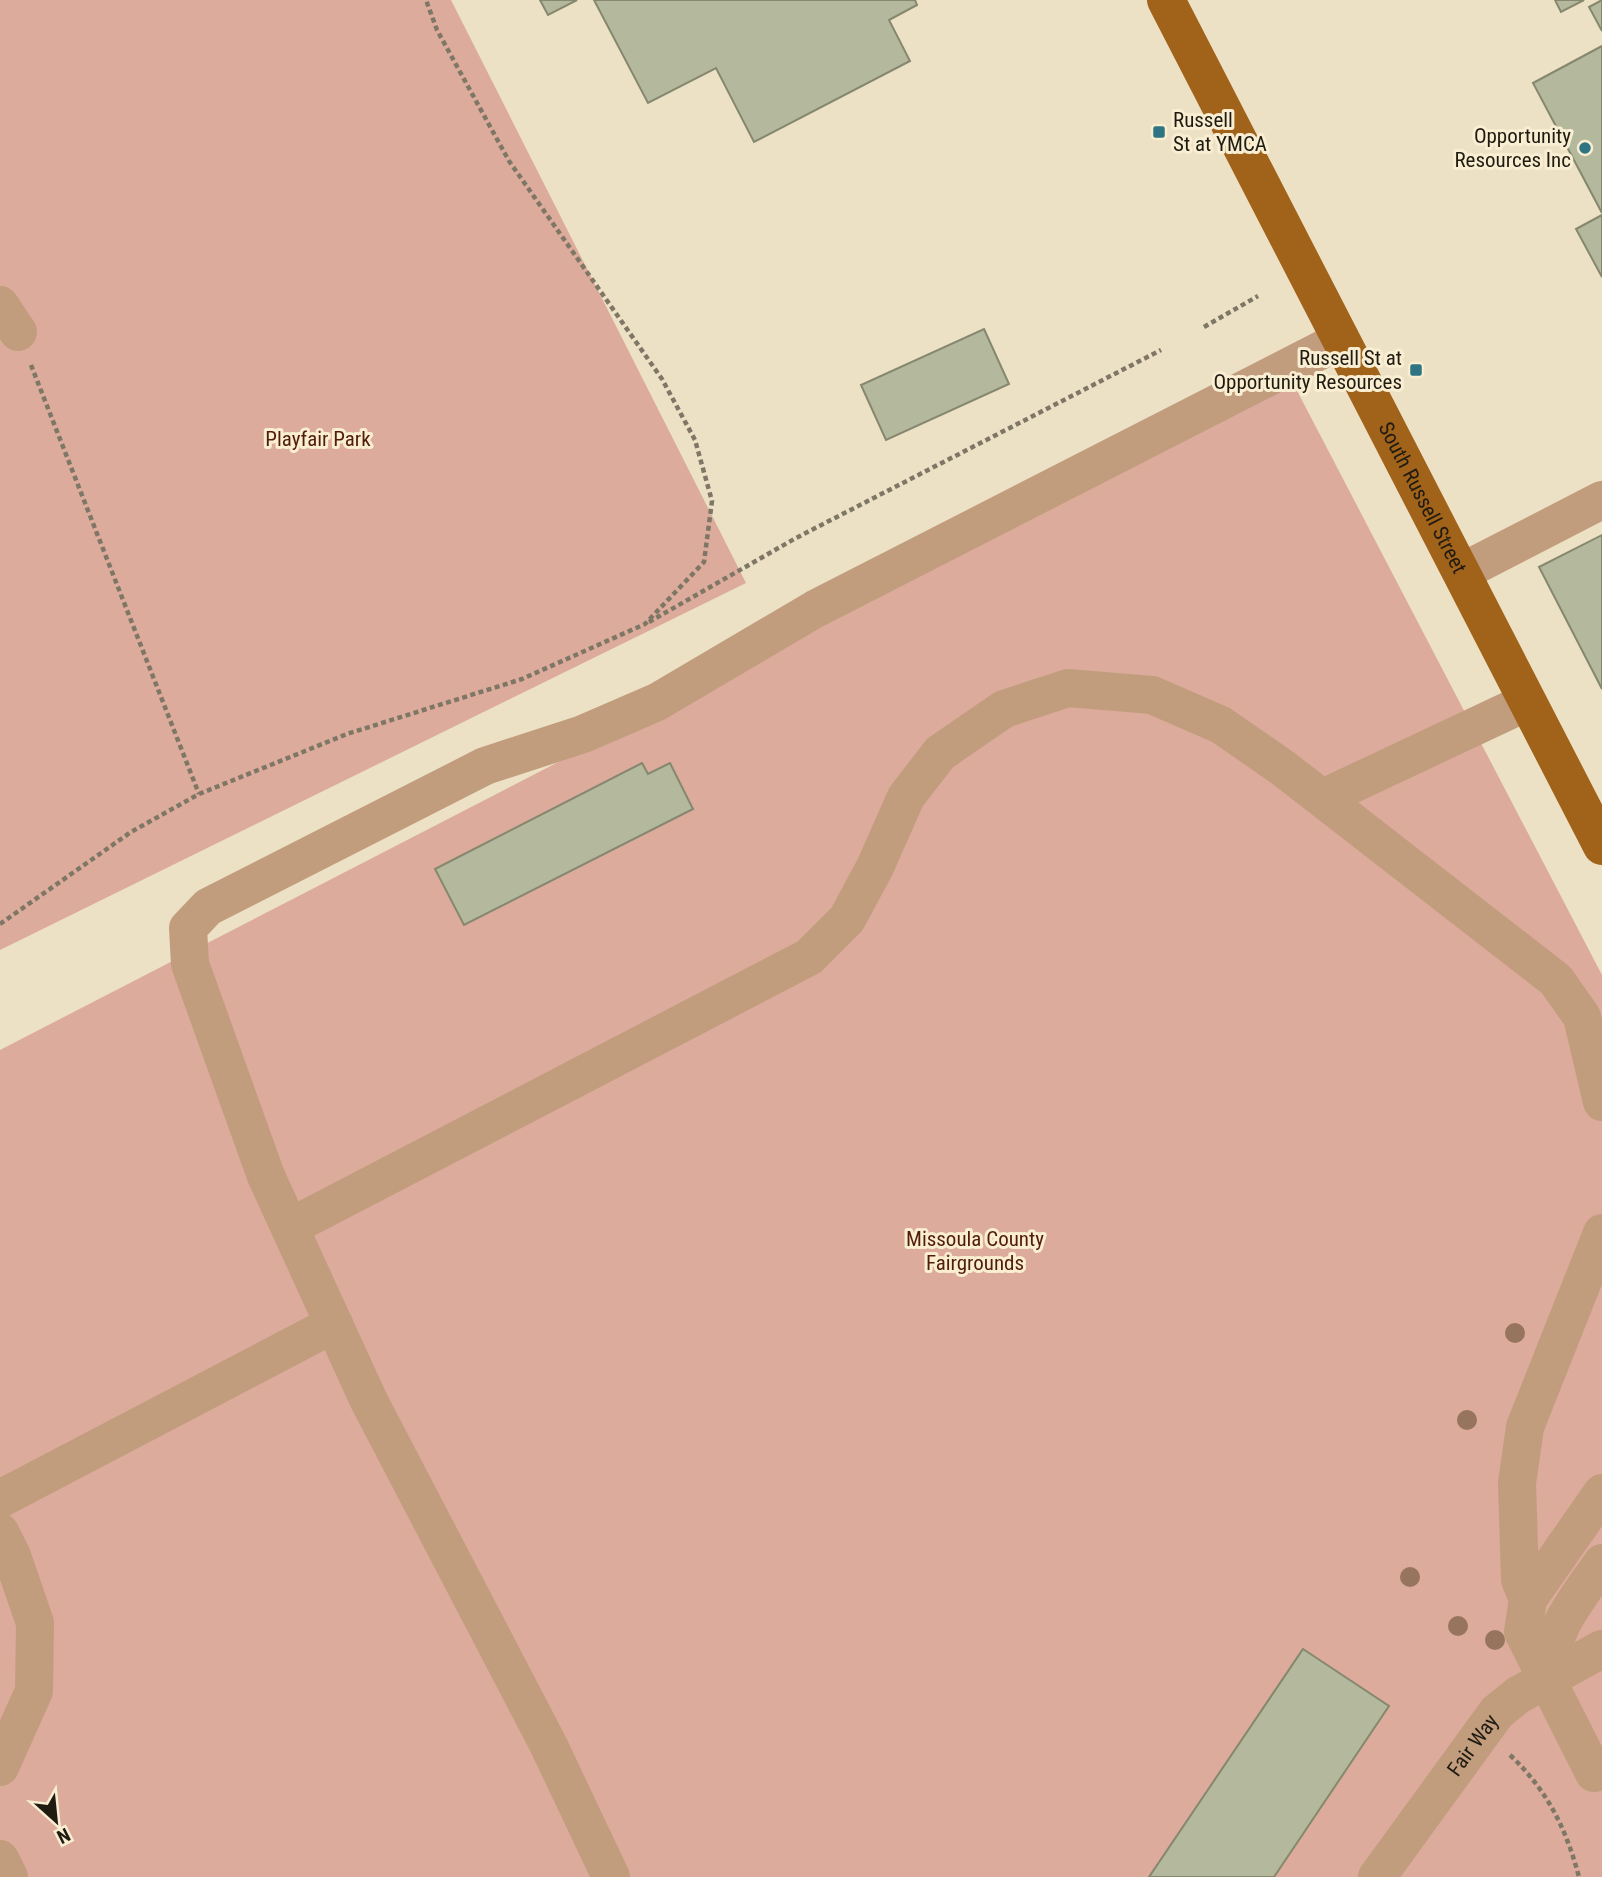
<svg xmlns="http://www.w3.org/2000/svg" width="1602" height="1877" viewBox="0 0 1602 1877" font-family="'Roboto Condensed',sans-serif">
<style>
.green{fill:#dcab9c}
.building{fill:#b4b89c;stroke:#85886e;stroke-width:2}
.lines{fill:none;stroke-linecap:round;stroke-linejoin:round}
.path{stroke:#7f7765;stroke-width:4.5;stroke-dasharray:5 3.5;stroke-linecap:butt}
.minor{stroke:#c19d7d;stroke-width:38}
.major{stroke:#a16219;stroke-width:38}
.tree{fill:#97745e}
.poi-dot{fill:#2e7482;stroke:#f9eed2;stroke-width:2.5}
.labels{text-anchor:middle;dominant-baseline:central;stroke-width:6;stroke-linejoin:round;paint-order:stroke}
.poi-label{font-size:21px;fill:#1f1b11;stroke:#f9eed2;text-anchor:end}
.park-label{font-size:21px;fill:#511c0a;stroke:#f9eed2}
.street-label{font-size:21px;fill:#1f1b11;stroke:#f9eed2}
</style>
<rect width="100%" height="100%" fill="#ece0c5"/>
<g class="green">
<polygon points="0,0 451,0 746,583 0,950"/>
<polygon points="1293,383 1602,975 1602,1877 0,1877 0,1050"/>
</g>
<g class="building">
<polygon points="540,0 577,0 548,15"/>
<polygon points="594,0 915,0 917,5 889,20 910,61 754,142 716,68 648,103"/>
<polygon points="1555,0 1584,0 1561,12"/>
<polygon points="1602,0 1602,31 1589,7"/>
<polygon points="1602,46 1602,213 1533,83"/>
<polygon points="1602,215 1602,277 1576,229"/>
<polygon points="984,329 1009,384 886,440 861,385"/>
<polygon points="1602,535 1602,689 1539,567"/>
<polygon points="642,763 648,774 670,763 693,809 464,925 435,869"/>
<polygon points="1303,1649 1389,1706 1274,1877 1149,1877"/>
</g>
<g class="lines">
<g class="path">
<polyline points="1204,327 1258,296"/>
<polyline points="31,365 199,794"/>
<polyline points="649,622 796,538 1161,350"/>
<polyline points="0,924 131,832 199,794 347,734 522,679 645,624 704,562 712,501 695,440 662,379 509,161 437,30 426,0"/>
<path d="M1510,1755c37,35 56,73 69,122"/>
</g>
<g class="minor">
<polyline points="0,305 18,332"/>
<polyline points="1462,572 1602,500"/>
<polyline points="1323,798 1527,702"/>
<polyline points="290,1227 809,957 847,919 875,867 906,797 940,753 1004,709 1068,688 1152,695 1221,725 1283,768 1556,980 1582,1017 1602,1102"/>
<polyline points="0,1499 334,1324"/>
<polyline points="0,1532 12,1556 35,1623 34,1691 0,1767"/>
<polyline points="1528,1599 1520,1580 1517,1483 1525,1427 1602,1233"/>
<path d="M1546,1680c7,-54 26,-74 56,-117"/>
<polyline points="1594,1773 1523,1632 1528,1599 1602,1493"/>
<polyline points="0,1859 9,1877"/>
<polyline points="611,1877 548,1744 369,1401 266,1176 190,964 188,928 208,907 485,766 583,734 657,702 815,609 1339,341"/>
<path id="s1" d="M1377,1877l120,-165 21,-17 84,-46"/>
</g>
<path class="major" id="s2" d="M1166,0l436,846"/>
</g>
<g class="tree">
<circle cx="1515" cy="1333" r="10"/>
<circle cx="1467" cy="1420" r="10"/>
<circle cx="1410" cy="1577" r="10"/>
<circle cx="1458" cy="1626" r="10"/>
<circle cx="1495" cy="1640" r="10"/>
</g>
<g class="poi-dot">
<rect x="1152" y="125" width="14" height="14" rx="3.5"/>
<circle cx="1585" cy="148" r="7"/>
<rect x="1409" y="363" width="14" height="14" rx="3.5"/>
</g>
<g class="labels">
<g class="poi-label">
<text x="1173" y="120" text-anchor="start">Russell<tspan x="1173" dy="24">St at YMCA</tspan></text>
<text x="1571" y="136">Opportunity<tspan x="1571" dy="24">Resources Inc</tspan></text>
<text x="1402" y="358">Russell St at<tspan x="1402" dy="24">Opportunity Resources</tspan></text>
</g>
<g class="park-label">
<text x="318" y="439">Playfair Park</text>
<text x="975" y="1239">Missoula County<tspan x="975" dy="24">Fairgrounds</tspan></text>
</g>
<g class="street-label">
<text stroke="none"><textPath href="#s2" startOffset="560">South Russell Street</textPath></text>
<text stroke="none"><textPath href="#s1" startOffset="163">Fair Way</textPath></text>
</g>
</g>
<g transform="translate(56 1821) rotate(153)" stroke="#f9eed2" stroke-width="5" paint-order="stroke">
<path d="M0-5L12 26L0 18L-12 26Z" fill="#1f1b11"/>
<text y="-10" font-size="19" font-weight="bold" text-anchor="middle" fill="#1f1b11">N</text>
</g>
</svg>
